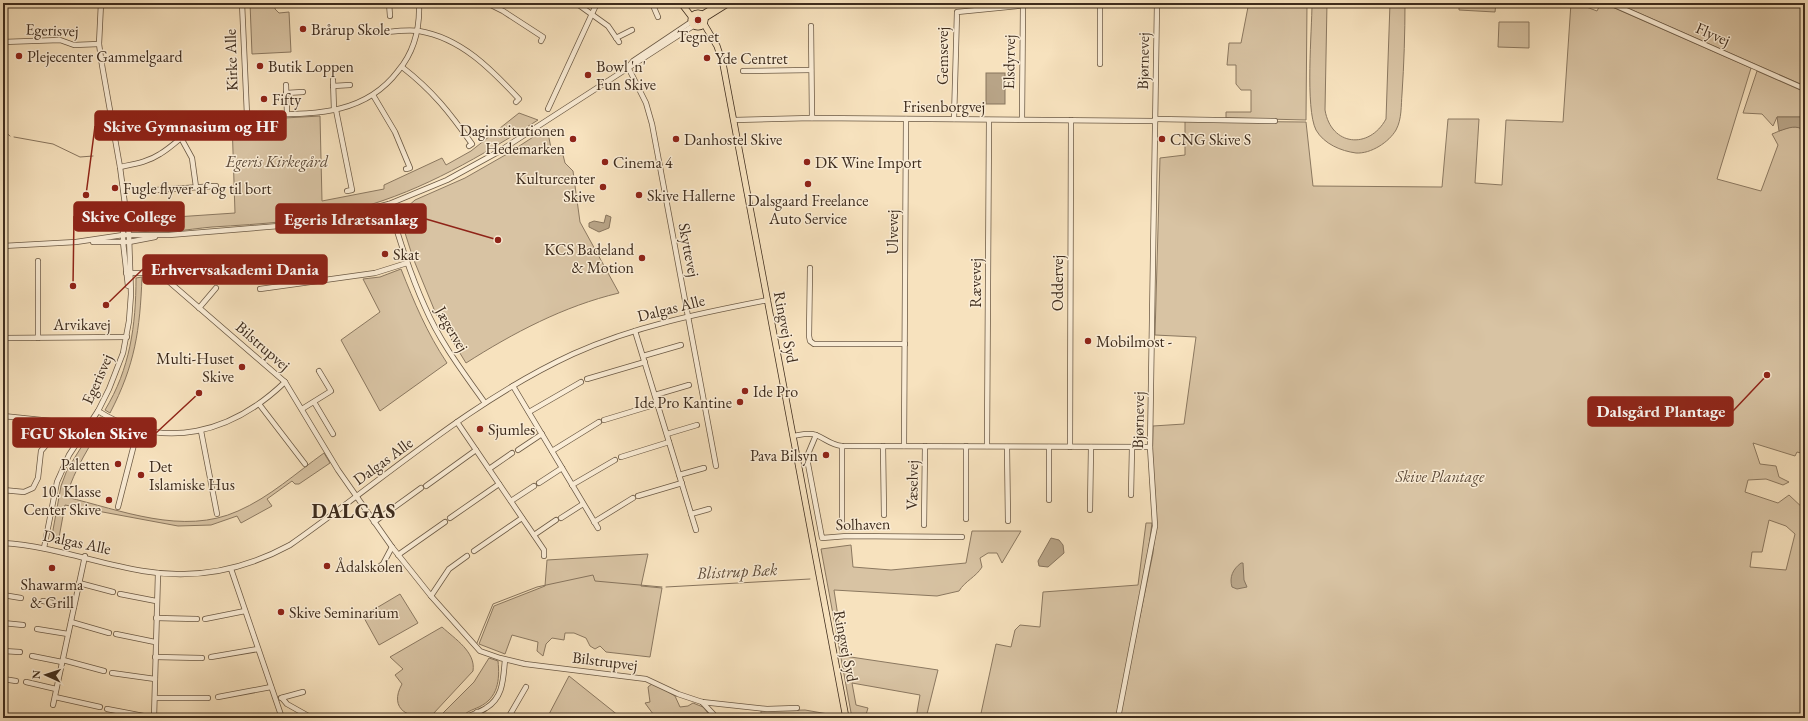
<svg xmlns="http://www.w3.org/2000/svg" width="1808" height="721" viewBox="0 0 1808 721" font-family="'EB Garamond',serif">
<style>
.green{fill:#d8c3a3;stroke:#8b7860;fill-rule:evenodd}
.water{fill:#b8a487;stroke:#87745d}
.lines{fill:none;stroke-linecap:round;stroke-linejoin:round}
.stream{stroke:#87745d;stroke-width:1}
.minor-casing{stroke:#6c5a45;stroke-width:6}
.major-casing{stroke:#3e2c1d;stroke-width:7}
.minor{stroke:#faecd5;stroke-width:4.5}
.major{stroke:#f7e2be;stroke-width:5.5}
.poi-dot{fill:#8f2418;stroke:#faecd5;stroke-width:1.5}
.labels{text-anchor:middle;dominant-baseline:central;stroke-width:3;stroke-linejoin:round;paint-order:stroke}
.poi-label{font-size:16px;fill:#3e2c1d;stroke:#faecd5;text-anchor:start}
.street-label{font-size:16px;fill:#3e2c1d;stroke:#faecd5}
.park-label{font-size:16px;font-style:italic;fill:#5d4a38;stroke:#faecd5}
.water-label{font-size:17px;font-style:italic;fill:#63503d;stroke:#faecd5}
.district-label{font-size:20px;font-weight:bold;letter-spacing:1px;fill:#3e2c1d;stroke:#faecd5}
.leader{fill:none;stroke:#8f2418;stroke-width:1.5}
.callout-dot{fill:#8f2418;stroke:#faecd5;stroke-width:1.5}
.callout{fill:#8f2418;stroke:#8f2418;stroke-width:1.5}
.callout-label{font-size:17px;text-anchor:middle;font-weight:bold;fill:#fff}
</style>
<rect width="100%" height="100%" fill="#f7e2be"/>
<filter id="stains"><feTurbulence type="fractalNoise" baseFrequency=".005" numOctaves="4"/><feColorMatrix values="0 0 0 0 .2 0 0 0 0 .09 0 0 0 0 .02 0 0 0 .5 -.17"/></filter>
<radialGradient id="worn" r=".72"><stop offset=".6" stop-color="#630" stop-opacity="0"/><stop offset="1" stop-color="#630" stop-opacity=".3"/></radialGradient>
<g class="green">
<polygon points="250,3 275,3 275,9 279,13 289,12 291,52 252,54"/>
<polygon points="1301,3 1307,3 1306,120 1226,118 1226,112 1251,112 1251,90 1241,90 1236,84 1236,65 1227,65 1229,43 1241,43 1248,7 1301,7"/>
<path d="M1312,3h15l-2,107c6,36 44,40 61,9l4,-116h15c0,30 -1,61 -3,91 -1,11 0,25 -6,36 -7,12 -25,24 -40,23 -15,-2 -32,-9 -40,-23 -11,-22 -4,-100 -4,-127z"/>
<polygon points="1459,3 1496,3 1495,12 1459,10"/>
<path d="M1571,3h5l21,8 4,-8h2l148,65 -34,111 44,12 17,-46 -6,-11c11,-4 22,-12 33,-3v111l-5,4 5,1v207l-8,-2 -2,4 -42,-13 7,21 16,2 3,11 10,5 -6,3 -17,-6 -18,1 -3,12 33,11 11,-8 16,15v208h-686l34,-165 3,-31 -4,-44 1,-52 31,-2 12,-87 -41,-2 5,-177 25,-3v-34l121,1 7,64 129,1 6,-68h31l-4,64 27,2 4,-65 57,2zM1769,520l17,6 9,8 -9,36 -36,-3 2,-15h10z"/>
<polygon points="1616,3 1805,3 1805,86"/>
<polygon points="1499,22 1529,22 1529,48 1498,47"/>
<polygon points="1757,71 1805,92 1805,120 1800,117 1777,117 1773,126 1762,114 1743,113"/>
<path d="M519,113l19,7c-57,36 -114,70 -179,88 -47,13 -97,16 -147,19 -23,2 -59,9 -81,2v-9l104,-7 -3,-92 88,-5 2,85 62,-12v-4l58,-27 4,7 25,-14z"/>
<path d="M547,128l5,25h5l1,2h5l2,8 8,8 7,51 39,71c-55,13 -106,40 -153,70l-30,-49 -23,-56 -14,-44 16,-14 50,-22 42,-24z"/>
<path d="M401,269c13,33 26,64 46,94l-67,48 -39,-71 39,-28 -17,-33 17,-2z"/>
<path d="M142,277c-2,53 -7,88 -32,136l-5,-3c25,-41 31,-85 31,-132z"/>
<path d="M100,417l6,3c-16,25 -31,48 -40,77 55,13 117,39 172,14 32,-14 58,-38 86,-58l6,10 -31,21h-4l-3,-3 -25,18 5,7 -31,17 -4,-7 -26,9 -33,1 -113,-21 -7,38 -7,-2 10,-55 6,-16z"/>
<polygon points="1146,523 1152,523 1145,576 1116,718 980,718 996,644 1011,647 1015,630 1020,625 1040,627 1043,592 1138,585"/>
<path d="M972,531h49l-19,32 -5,-10h-9l-8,5 2,9c-6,10 -17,14 -23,24l-22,5 -103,-6 10,66 94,14 -12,48h-10l4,-23 -68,-12 4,22 12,3 -3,10h-13l-31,-169 30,-4 2,22 38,3 75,-7z"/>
<polygon points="648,554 641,586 662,588 650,657 606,652 600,646 595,649 590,646 586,638 574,633 565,633 564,640 552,638 546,644 543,656 537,651 538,642 512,635 505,654 479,644 494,606 545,586 547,560"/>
<polygon points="400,594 418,623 379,645 363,616"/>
<path d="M442,627c13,12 34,25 31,44l-40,43c-24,7 -45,-5 -31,-30l-7,-9 8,-6 -13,-12z"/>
<path d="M489,658l9,3c2,19 0,37 -19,46 -7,3 -13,5 -19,11h-22l36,-36z"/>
<polygon points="569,676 619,716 618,718 547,718"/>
<polygon points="653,683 675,696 680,707 688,706 693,703 703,707 712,718 656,718 645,703 650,702 648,687"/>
<polygon points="805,710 828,714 826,718 761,718 761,711"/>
</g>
<g class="water">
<rect x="986" y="73" width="19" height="31"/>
<path d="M1777,117h23l5,3v11c-9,-7 -16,-3 -26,0z"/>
<polygon points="606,215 611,217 609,228 599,232 589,227 589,223 594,221 604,223"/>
<polygon points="1051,538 1059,540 1063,545 1064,553 1048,567 1039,566 1038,561"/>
<path d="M1241,563h2l1,17 3,7 -10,2 -5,-2c-3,-10 1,-18 9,-24z"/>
</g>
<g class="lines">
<g class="stream">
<polyline points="3,130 10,136"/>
<polyline points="14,137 53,144 80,157 93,156"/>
<polyline points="666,587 810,579"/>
<polyline points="477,643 493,604 537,587 593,575 595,581 662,587"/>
<polyline points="392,718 397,714"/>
</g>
<defs>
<g id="minor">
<polyline points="242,3 247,115"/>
<polyline points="389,3 390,16"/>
<polyline points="487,3 503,11 543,37 541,41"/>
<polyline points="576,3 608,26 619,42"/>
<polyline points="652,3 658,17"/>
<polyline points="1610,3 1805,89"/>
<polyline points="811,26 812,118"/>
<path d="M378,33c13,-1 28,-4 41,-2 42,7 72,38 100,68l-3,3"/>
<polyline points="616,38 632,30"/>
<polyline points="3,42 60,40 74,45 99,44"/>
<polyline points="1100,64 1100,3"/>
<polyline points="629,66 633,61 691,22"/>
<path d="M402,67c31,24 48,46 70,77l-3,2"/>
<polyline points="628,67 646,103 652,124 716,466"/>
<polyline points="743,71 811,70"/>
<polyline points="333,80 334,110"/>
<polyline points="286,85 287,113"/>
<polyline points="333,86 350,85"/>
<polyline points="286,93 303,92"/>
<polyline points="373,95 395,132 410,168 406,169"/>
<polyline points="548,109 597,3"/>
<polyline points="336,110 352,190 347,191"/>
<polyline points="954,119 957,12 1047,3"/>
<polyline points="1022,119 1023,5"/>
<polyline points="1155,119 1275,121"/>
<polyline points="734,120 812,118 1155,121"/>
<polyline points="181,138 192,158 196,187"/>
<path d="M120,167c14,-3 28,-5 40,-13 19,-11 32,-31 55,-36 11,-3 22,-2 33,-3 55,-2 113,5 150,-44 16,-19 22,-44 21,-68"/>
<polyline points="140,191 216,186"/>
<path d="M389,204c10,35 21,70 36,103 15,35 38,65 60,96"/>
<polyline points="123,216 123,242 128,286"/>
<polyline points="93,242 129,242 155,237"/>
<polyline points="3,246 76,242 123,235 169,235 279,226 334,218 389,204 447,180 498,152 693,26"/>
<polyline points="38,261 38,338"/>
<polyline points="810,268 809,336 810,341 814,344 905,344"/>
<polyline points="126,273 150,273 167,280 285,382 338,470 392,547 431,596 480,651 500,658 525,664 646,679 678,694 702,702 767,709 797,708"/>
<polyline points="260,289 375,273 407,263"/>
<polyline points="199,308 216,288"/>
<polyline points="635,331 696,530"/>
<polyline points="3,338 127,337"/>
<polyline points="643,356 681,345"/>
<polyline points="587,379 645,362"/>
<polyline points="513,386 598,528"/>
<polyline points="655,395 689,385"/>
<polyline points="314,402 333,434"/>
<polyline points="259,404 305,464"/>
<polyline points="302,409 331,391 319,371"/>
<path d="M98,411c66,41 134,22 187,-29"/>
<polyline points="529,412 581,382"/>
<polyline points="3,416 51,421 83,434"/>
<polyline points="604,420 657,404"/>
<polyline points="457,422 544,550 544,556"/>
<polyline points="201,431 217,514"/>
<polyline points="667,434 697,425"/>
<polyline points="816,435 808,454 808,464 822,538 847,536 962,537"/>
<path d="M793,436c7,-1 16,-4 23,-1 10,4 15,10 26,11l308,1"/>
<polyline points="883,446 884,515"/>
<polyline points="904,446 906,119"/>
<polyline points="987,446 989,120"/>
<polyline points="1007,447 1008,521"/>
<polyline points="1070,447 1071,120"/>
<polyline points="518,450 542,434"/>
<polyline points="552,451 599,422"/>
<polyline points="621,457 669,442"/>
<polyline points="489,469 512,453"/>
<polyline points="679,475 704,468"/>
<polyline points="539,483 562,468"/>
<polyline points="572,485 615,460"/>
<polyline points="426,486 476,450"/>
<polyline points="3,490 24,492 33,488 38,478 41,451 52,438 59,424"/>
<polyline points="1131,495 1132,447"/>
<polyline points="638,496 682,483"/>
<polyline points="1049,500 1049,447"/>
<polyline points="511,501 534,486"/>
<polyline points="118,507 138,429"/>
<polyline points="1090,510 1091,447"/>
<polyline points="691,514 709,509"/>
<polyline points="450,518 499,484"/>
<polyline points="561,518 583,504"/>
<polyline points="966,519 966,446"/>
<polyline points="374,522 421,488"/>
<polyline points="594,522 633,498"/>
<polyline points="842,524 842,446"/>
<polyline points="924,525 925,446"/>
<polyline points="534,535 556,520"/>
<path d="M3,543c48,3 93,20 140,28 52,9 101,-1 147,-26 93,-65 179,-143 283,-191 62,-28 128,-41 195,-54"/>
<polyline points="44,548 57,482 69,455 98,411 109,389 123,353 129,321 131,294 129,235 120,167 102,65 99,44 101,3"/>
<polyline points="474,551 522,518"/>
<polyline points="398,555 445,522"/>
<polyline points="231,569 282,718"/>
<polyline points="375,570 383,564 392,547"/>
<polyline points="79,583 113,592"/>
<polyline points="120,594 156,601"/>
<polyline points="3,595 21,598"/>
<polyline points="431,596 449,569 467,556"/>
<polyline points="43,601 74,607"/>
<polyline points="156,618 197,619"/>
<polyline points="205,619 245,611"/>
<polyline points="71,622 109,633"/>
<polyline points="3,623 23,625"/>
<polyline points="37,629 68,634"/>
<polyline points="116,634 155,642"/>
<polyline points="3,651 20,652"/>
<polyline points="32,656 62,662"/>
<polyline points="155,657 202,658"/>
<polyline points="211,657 258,649"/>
<polyline points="63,660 104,671"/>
<polyline points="112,673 155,679"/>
<polyline points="3,679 16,681"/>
<polyline points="26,682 56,689"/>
<polyline points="55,697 100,707"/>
<polyline points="218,697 271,687"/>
<polyline points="155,698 208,698"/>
<polyline points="281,698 303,692"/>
<polyline points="282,698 287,704 312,718"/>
<polyline points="702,702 717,718"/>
<polyline points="53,705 85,556"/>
<polyline points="107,709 154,718"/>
<polyline points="477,712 482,718"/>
<polyline points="154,718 158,573"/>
<path d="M466,718c6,-4 14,-6 20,-10 18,-11 17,-30 19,-48"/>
<polyline points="508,718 526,687"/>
<polyline points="1118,718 1155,526 1150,447 1157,3"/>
</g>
<g id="major">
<polyline points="681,3 691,16"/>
<circle cx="698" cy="20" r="7"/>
<polyline points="703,14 721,3"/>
<polyline points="705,18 729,3"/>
<polyline points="704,24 717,46 723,64 846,718"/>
</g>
</defs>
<use href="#minor" class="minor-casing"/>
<use href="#major" class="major-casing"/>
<use href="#minor" class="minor"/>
<use href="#major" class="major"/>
</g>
<g class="poi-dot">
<circle cx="698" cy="20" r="4"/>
<circle cx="303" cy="29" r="4"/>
<circle cx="19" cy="56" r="4"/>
<circle cx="707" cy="58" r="4"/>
<circle cx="260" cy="66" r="4"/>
<circle cx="588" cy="75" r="4"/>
<circle cx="264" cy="99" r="4"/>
<circle cx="573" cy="139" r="4"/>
<circle cx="676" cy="139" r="4"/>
<circle cx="1162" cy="139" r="4"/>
<circle cx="605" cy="162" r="4"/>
<circle cx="807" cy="162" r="4"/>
<circle cx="808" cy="184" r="4"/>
<circle cx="603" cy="187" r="4"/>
<circle cx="115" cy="188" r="4"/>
<circle cx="639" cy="195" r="4"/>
<circle cx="385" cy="254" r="4"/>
<circle cx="642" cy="258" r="4"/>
<circle cx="1088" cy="341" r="4"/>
<circle cx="242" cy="367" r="4"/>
<circle cx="745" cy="391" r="4"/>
<circle cx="740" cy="402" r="4"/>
<circle cx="480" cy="429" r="4"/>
<circle cx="826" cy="455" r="4"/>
<circle cx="118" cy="464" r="4"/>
<circle cx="141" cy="475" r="4"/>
<circle cx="109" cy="500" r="4"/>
<circle cx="327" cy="566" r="4"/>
<circle cx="52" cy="568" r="4"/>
<circle cx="281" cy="612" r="4"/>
</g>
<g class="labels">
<g class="poi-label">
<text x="311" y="29">Brårup Skole</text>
<text x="698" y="36" text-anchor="middle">Tegnet</text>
<text x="27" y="56">Plejecenter Gammelgaard</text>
<text x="715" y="58">Yde Centret</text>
<text x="268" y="66">Butik Loppen</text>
<text x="596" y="66">Bowl 'n'<tspan x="596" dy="18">Fun Skive</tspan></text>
<text x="272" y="99">Fifty</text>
<text x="565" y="130" text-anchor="end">Daginstitutionen<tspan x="565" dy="18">Hedemarken</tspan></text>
<text x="684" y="139">Danhostel Skive</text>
<text x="1170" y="139">CNG Skive S</text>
<text x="613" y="162">Cinema 4</text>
<text x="815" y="162">DK Wine Import</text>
<text x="595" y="178" text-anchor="end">Kulturcenter<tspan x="595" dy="18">Skive</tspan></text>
<text x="123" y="188">Fugle flyver af og til bort</text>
<text x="647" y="195">Skive Hallerne</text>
<text x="808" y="200" text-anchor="middle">Dalsgaard Freelance<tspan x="808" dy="18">Auto Service</tspan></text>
<text x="634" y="249" text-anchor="end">KCS Badeland<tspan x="634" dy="18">&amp; Motion</tspan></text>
<text x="393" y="254">Skat</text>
<text x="1096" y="341">Mobilmost -</text>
<text x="234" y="358" text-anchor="end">Multi-Huset<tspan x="234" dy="18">Skive</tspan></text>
<text x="753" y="391">Ide Pro</text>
<text x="732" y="402" text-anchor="end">Ide Pro Kantine</text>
<text x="488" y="429">Sjumles</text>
<text x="818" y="455" text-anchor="end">Pava Bilsyn</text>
<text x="110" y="464" text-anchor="end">Paletten</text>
<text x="149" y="466">Det<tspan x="149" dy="18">Islamiske Hus</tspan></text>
<text x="101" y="491" text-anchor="end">10. Klasse<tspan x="101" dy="18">Center Skive</tspan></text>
<text x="335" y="566">Ådalskolen</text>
<text x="52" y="584" text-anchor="middle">Shawarma<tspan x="52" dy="18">&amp; Grill</tspan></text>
<text x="289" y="612">Skive Seminarium</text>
</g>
<g class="street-label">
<text transform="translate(52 30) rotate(2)">Egerisvej</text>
<text transform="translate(1713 34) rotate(24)">Flyvej</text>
<text transform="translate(942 56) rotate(-90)">Gemsevej</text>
<text transform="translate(231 60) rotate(-92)">Kirke Alle</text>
<text transform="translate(1143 61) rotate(-89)">Bjørnevej</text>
<text transform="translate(1009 62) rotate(-89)">Elsdyrvej</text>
<text x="944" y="106">Frisenborgvej</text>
<text transform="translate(892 232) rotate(-90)">Ulvevej</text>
<text transform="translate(689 250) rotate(79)">Skyttevej</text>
<text transform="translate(975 283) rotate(-90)">Rævevej</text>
<text transform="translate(1057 283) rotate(-90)">Oddervej</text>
<text transform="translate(671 308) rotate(-14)">Dalgas Alle</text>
<text x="82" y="324">Arvikavej</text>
<text transform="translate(786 327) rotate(79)">Ringvej Syd</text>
<text transform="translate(452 329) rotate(60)">Jægervej</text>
<text transform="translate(263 346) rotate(41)">Bilstrupvej</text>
<text transform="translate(97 379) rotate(-66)">Egerisvej</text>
<text transform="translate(1138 420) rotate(-89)">Bjørnevej</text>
<text transform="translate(383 461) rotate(-36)">Dalgas Alle</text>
<text transform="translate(912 485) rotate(-89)">Væselvej</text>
<text transform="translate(863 524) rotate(-1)">Solhaven</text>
<text transform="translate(77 542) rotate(12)">Dalgas Alle</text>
<text transform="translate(846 646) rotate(79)">Ringvej Syd</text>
<text transform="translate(605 661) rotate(7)">Bilstrupvej</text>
</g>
<g class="park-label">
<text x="277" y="161">Egeris Kirkegård</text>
<text x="1440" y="476">Skive Plantage</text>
</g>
<g class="water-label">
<text transform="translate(737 571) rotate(-3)">Blistrup Bæk</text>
</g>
<g class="district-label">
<text x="354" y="511">DALGAS</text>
</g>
</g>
<path class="leader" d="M86 195L95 126M73 286L74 216M498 240L426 219M106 305L143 269M1767 375L1733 411M199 393L156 433"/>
<g class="callout-dot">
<circle cx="86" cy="195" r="4"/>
<circle cx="73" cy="286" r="4"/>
<circle cx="498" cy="240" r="4"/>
<circle cx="106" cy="305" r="4"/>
<circle cx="1767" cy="375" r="4"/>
<circle cx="199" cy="393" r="4"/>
</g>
<g class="callout">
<rect x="95" y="111" width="191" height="29" rx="4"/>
<rect x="74" y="202" width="110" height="29" rx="4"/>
<rect x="276" y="204" width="150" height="29" rx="4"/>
<rect x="143" y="255" width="184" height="29" rx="4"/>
<rect x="1588" y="397" width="145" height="29" rx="4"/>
<rect x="13" y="418" width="143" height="29" rx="4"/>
</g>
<g class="callout-label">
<text x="191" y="132">Skive Gymnasium og HF</text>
<text x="129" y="222">Skive College</text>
<text x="351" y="225">Egeris Idrætsanlæg</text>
<text x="235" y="275">Erhvervsakademi Dania</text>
<text x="1661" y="417">Dalsgård Plantage</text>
<text x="84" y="439">FGU Skolen Skive</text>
</g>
<rect width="1808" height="721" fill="none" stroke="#f7e2be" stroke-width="16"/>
<rect x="4" y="4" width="1800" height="713" fill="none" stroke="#3e2c1d" stroke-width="2"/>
<rect x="8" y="8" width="1792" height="705" fill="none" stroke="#3e2c1d"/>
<g transform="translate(46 675) rotate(273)" stroke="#faecd5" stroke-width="3" paint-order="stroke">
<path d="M0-3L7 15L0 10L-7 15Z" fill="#3e2c1d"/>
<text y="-6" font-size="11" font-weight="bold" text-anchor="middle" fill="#3e2c1d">N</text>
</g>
<rect width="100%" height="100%" filter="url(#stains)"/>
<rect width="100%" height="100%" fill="url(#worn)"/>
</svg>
